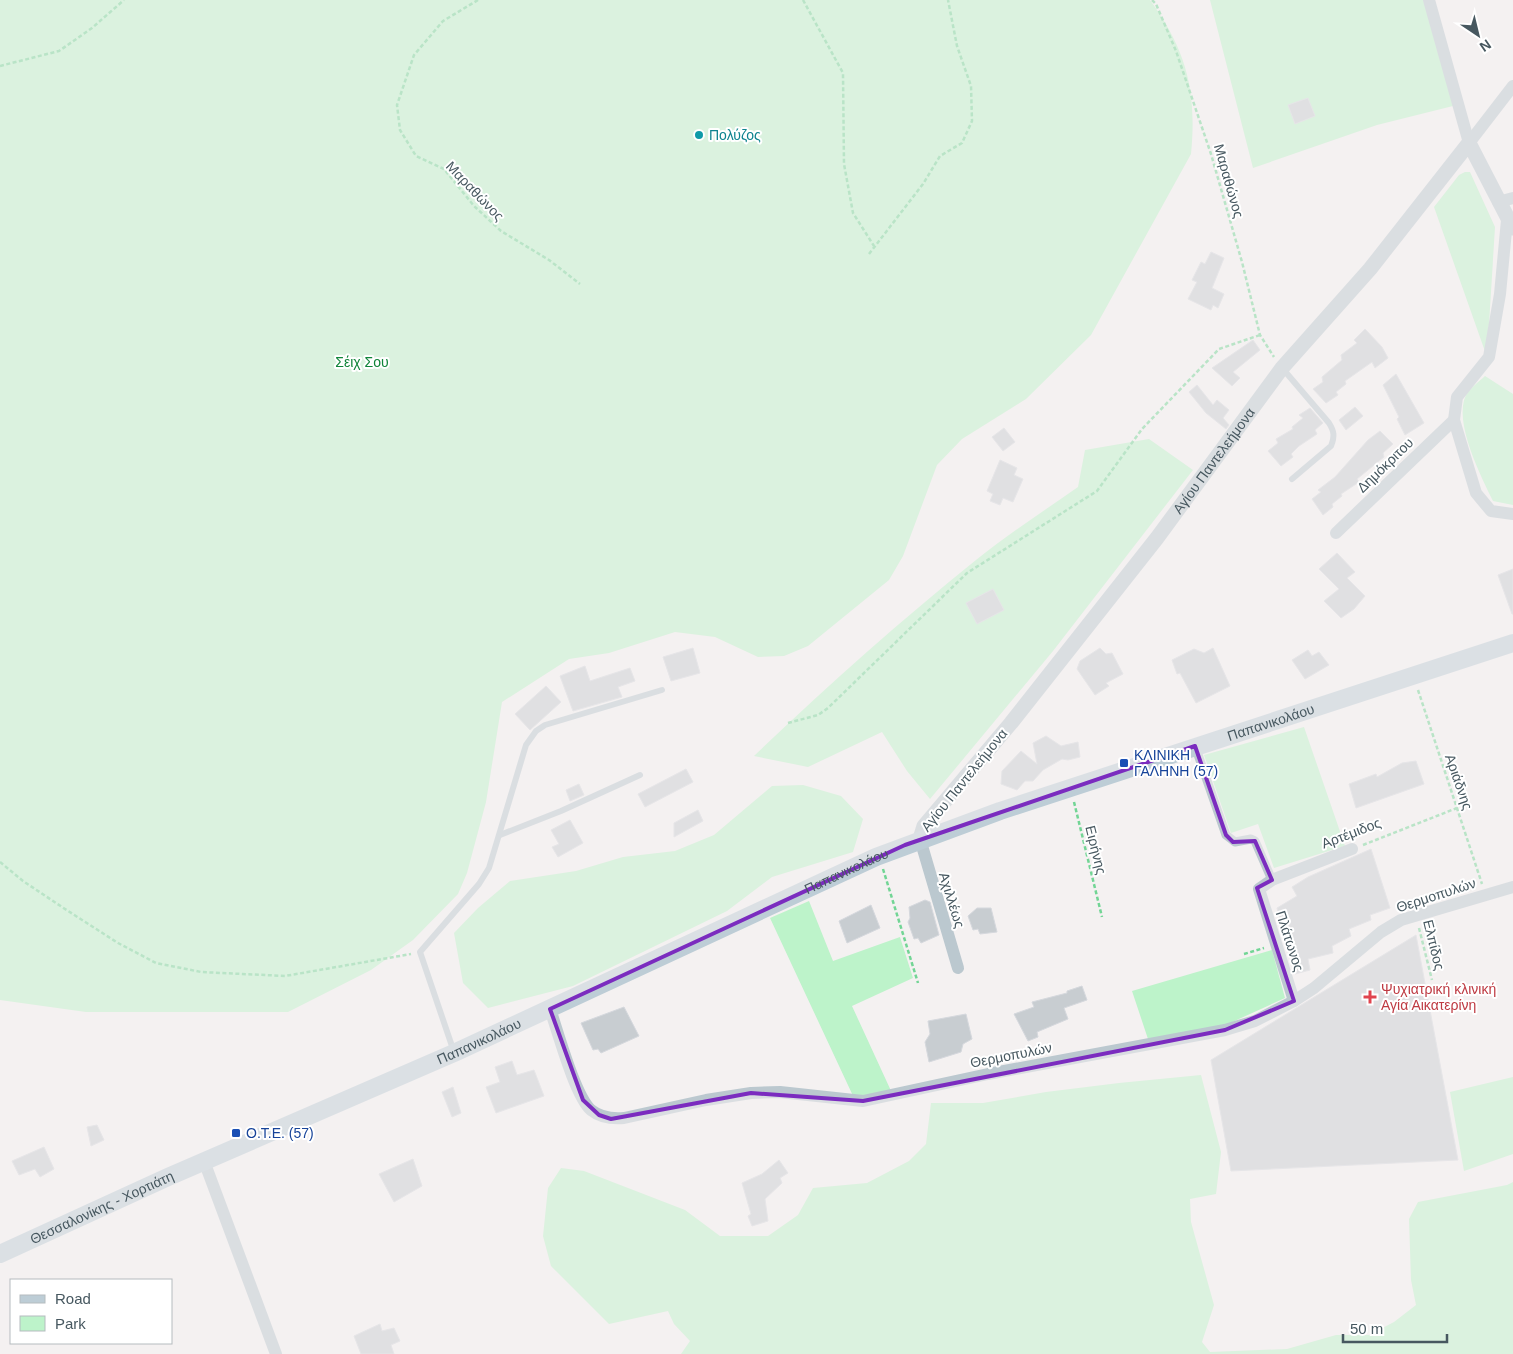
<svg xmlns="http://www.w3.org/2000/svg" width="1513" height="1354" viewBox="0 0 1513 1354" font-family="Helvetica,sans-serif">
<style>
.green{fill:#bdf3ca}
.building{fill:#c8cdd1;stroke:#d5d8dd}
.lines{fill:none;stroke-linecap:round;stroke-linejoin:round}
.path{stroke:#72d595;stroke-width:2.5;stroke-dasharray:4 2.5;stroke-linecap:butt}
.service{stroke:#bbc8cf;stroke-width:6}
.pedestrian{stroke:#bbc8cf;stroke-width:9}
.minor{stroke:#bbc8cf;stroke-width:12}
.tertiary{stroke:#bbc8cf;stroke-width:15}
.secondary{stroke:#bdcdd6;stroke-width:18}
.marked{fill:none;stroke:#7b2cbf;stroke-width:4;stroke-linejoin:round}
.culture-dot{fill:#0f9aa8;stroke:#fff;stroke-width:2}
.transit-dot{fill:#1a4fb4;stroke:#fff;stroke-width:2}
.health-dot{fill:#e0444e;stroke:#fff;stroke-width:2}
.labels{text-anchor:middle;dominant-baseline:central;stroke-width:4;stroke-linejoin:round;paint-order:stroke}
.culture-label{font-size:14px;fill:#0d838f;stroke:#fff;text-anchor:start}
.street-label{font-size:14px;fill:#475860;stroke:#fff}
.park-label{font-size:14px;fill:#0f8438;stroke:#fff}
.transit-label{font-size:14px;fill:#164399;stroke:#fff;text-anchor:start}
.health-label{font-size:14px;fill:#be3a42;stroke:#fff;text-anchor:start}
</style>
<rect width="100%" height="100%" fill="#f4f1f1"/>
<g class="green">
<path d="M0,0h1150c37,51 47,92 41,154l-100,181 -65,64 -64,40 -25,26 -34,91 -14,24 -81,66 -24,10 -26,1 -43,-20 -40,-5 -66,21 -40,6 -67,43 -16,100 -19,71 -9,21 -45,46 -42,30 -83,42h-202l-86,-12z"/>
<polygon points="1210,0 1424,0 1457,105 1377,125 1253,168"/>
<polygon points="1465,172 1470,172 1495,227 1487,357 1434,207 1459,175"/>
<path d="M1485,376l28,18v111l-20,-4c-12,-25 -40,-79 -27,-106 4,-7 14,-14 19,-19z"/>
<path d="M1149,439l44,31 -140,181 -123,148 -23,-28 -25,-39 -74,35 -54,-11c71,-68 145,-134 222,-196 32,-26 68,-49 102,-73l7,-37z"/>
<polygon points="1304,727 1345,846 1274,868 1258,824 1231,833 1204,755"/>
<polygon points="803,785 841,796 863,819 853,852 772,877 727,911 573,986 488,1008 463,983 454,933 478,908 510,881 576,871 623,857 675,851 714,835 772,786"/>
<polygon points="809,901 833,961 900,937 913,978 852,1006 892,1093 854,1098 770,918"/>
<polygon points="1272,950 1285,998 1228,1024 1149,1042 1132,991"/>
<polygon points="1201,1075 1221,1152 1216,1194 1190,1199 1191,1222 1214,1305 1202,1342 1210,1352 1287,1349 1336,1335 1369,1335 1394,1322 1416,1305 1411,1280 1409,1219 1418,1202 1507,1185 1513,1182 1513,1354 681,1354 690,1341 674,1324 668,1311 609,1324 551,1266 543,1236 548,1188 561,1168 584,1171 685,1210 720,1236 768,1236 798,1215 813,1188 867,1183 909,1161 926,1144 931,1103 983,1103 1046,1092 1119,1083"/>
<polygon points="1513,1077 1513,1154 1464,1171 1450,1092"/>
</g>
<g class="building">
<polygon points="1308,98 1315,116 1295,124 1288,105"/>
<polygon points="1211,252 1224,258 1212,288 1224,294 1218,308 1213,305 1211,310 1188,299 1197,282 1192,280 1201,262 1205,264"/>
<polygon points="1365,329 1382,347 1388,358 1375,368 1372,362 1345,381 1346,384 1336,392 1338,395 1326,403 1313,389 1323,382 1322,377 1342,360 1341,355 1357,343 1354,340"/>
<polygon points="1253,340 1260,350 1233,372 1240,378 1232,386 1212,368"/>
<polygon points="1396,374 1424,423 1405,435 1397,419 1399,417 1383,385"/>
<polygon points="1197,385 1213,405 1217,400 1229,410 1223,418 1229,425 1226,429 1206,413 1189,392"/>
<polygon points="1355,407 1363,416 1346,430 1339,420"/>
<polygon points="1310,408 1323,423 1315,430 1317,434 1299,446 1291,454 1293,457 1281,466 1268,451 1278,443 1276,439 1293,429 1292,427 1303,418 1299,415"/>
<polygon points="1004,428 1015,442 1003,451 992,437"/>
<polygon points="1380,431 1393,444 1383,453 1384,457 1357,479 1359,482 1341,494 1342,496 1332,504 1333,507 1323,515 1312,499 1321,492 1318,490 1335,477 1368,440"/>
<polygon points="1000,460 1017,468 1014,475 1023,479 1013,502 1003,498 1000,505 990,501 993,494 987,491"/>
<polygon points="1337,553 1355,572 1347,578 1365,596 1354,609 1341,618 1324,601 1339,589 1319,569"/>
<polygon points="1513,569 1513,614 1512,614 1498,575"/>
<polygon points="993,589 1004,610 977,624 966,603"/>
<polygon points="693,648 700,673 671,681 663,657"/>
<polygon points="1100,648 1106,654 1112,653 1123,674 1106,683 1109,686 1095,695 1077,669 1080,661"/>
<polygon points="1213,648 1230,686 1196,703 1180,673 1177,674 1172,660 1194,649 1204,653"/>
<polygon points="1308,650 1312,656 1319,652 1329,665 1305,679 1292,660"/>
<polygon points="585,666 590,681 630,668 635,681 618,687 622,697 573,711 560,676"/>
<polygon points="546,686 561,702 530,730 515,714"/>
<polygon points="1046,736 1061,746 1078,742 1080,757 1068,760 1062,759 1043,770 1033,781 1025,781 1017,790 1001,784 1002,771 1021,751 1037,764 1033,743"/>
<polygon points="1416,761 1424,784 1356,808 1349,784 1376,774 1377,777 1402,763"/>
<polygon points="686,769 693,782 645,807 638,794"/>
<polygon points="579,784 584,795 570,801 566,790"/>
<polygon points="698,810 703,821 674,837 674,823"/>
<polygon points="570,820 583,843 558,857 552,847 559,844 551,830"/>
<polygon points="1371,849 1390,908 1370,915 1371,920 1349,929 1351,936 1332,946 1333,953 1308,959 1310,970 1295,974 1277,908 1297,896 1292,887 1308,877"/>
<polygon points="925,900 930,902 939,935 921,943 918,938 914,939 908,922 910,918 909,907"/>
<polygon points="871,905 880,928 847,943 839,921"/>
<polygon points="977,908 991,908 997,932 980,934 978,929 973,930 968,916"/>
<polygon points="1416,935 1458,1160 1231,1171 1211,1060"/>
<polygon points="1082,986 1087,1000 1064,1008 1068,1019 1037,1032 1038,1037 1028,1041 1014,1014 1034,1007 1032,1002 1067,993 1067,991"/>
<polygon points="624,1007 639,1036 601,1053 598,1049 593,1050 581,1023"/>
<polygon points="966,1014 972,1039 963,1044 961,1052 929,1062 925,1042 930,1034 928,1021"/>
<polygon points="512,1061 517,1075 534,1070 544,1096 496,1113 486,1087 500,1082 495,1067"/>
<polygon points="453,1087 461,1113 452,1117 442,1092"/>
<polygon points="97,1125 104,1140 91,1146 87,1127"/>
<polygon points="44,1147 54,1169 40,1177 35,1169 19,1175 12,1161"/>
<polygon points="413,1159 422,1186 394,1202 379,1174"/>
<polygon points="779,1160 788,1173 780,1178 782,1183 765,1199 768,1221 752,1226 748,1216 751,1214 742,1183 762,1174"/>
<polygon points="380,1324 382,1331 394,1328 400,1341 391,1345 394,1354 361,1354 354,1336"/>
</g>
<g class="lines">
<g class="path">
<polyline points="478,0 443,21 414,55 397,105 400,130 416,156 444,169 474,206 501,231 549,260 580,284"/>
<polyline points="803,0 843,73 844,164 853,213 874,246"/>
<polyline points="1152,0 1156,4 1176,51 1211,154 1242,262 1260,335 1274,357"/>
<polyline points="0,66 59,51 92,28 124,0"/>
<polyline points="869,254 923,184 940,156 962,143 972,121 971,86 957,46 948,0"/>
<polyline points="1418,690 1482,884"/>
<polyline points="788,723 818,715 828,708 967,573 1097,491 1142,429 1219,349 1260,335"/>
<polyline points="1074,802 1102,917"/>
<polyline points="1363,845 1457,808"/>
<polyline points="0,862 23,881 65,909 118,943 156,963 201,972 285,976 411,954"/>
<polyline points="883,869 918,983"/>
<polyline points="1419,928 1432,980"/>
<polyline points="1244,954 1264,948"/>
</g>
<g class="service">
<path d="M1283,369l46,54c5,8 6,13 2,23l-39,33"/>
<polyline points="500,835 561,811 640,775"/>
<polyline points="454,1052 420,952 479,884 489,868 526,745 536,731 545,725 662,690"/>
</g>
<polyline class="pedestrian" points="1195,746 1226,835 1235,842 1251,839 1255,841 1272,880"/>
<g class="minor">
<polyline points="1429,0 1469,143"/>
<polyline points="1469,143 1513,86"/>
<polyline points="1498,202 1513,198"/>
<polyline points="1507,220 1500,294 1489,357 1457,397 1454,420 1476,493 1491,511 1513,514"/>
<polyline points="1336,533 1454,420"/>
<polyline points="920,839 958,968"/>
<polyline points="1294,1001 1259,889 1272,880 1352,849"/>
<path d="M550,1009c8,23 25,87 41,101 10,8 21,9 33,8l82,-18 45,-7 29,-1 83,9 125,-27 237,-44 30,-9 39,-20 20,-13 67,-56 20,-12 112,-33"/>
<polyline points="204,1161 276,1354"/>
</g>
<path class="tertiary" id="s1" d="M920,839l4,-13 87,-103 146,-185 125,-170 88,-99 99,-126 44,85"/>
<path class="secondary" id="s2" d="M0,1254l168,-77 286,-124 422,-196 124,-46 513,-168"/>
</g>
<path d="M0 0H1513V1354H0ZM1195,746l31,89 7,7 22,-1 17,39 -15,8 37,113 -69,29 -362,71 -112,-8 -140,26 -12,-4 -16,-15 -33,-91 355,-164z" fill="#f4f1f1" fill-opacity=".55" fill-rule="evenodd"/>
<path class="marked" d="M1195,746l31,89 7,7 22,-1 17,39 -15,8 37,113 -69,29 -362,71 -112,-8 -140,26 -12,-4 -16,-15 -33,-91 355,-164z"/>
<circle class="culture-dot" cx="699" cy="135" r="5"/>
<g class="transit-dot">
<rect x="1119" y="758" width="10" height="10" rx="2.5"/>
<rect x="231" y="1128" width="10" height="10" rx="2.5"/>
</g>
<path class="health-dot" d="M1367.5 989.5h5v5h5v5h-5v5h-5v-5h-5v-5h5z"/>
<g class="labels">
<g class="culture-label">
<text x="709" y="135">Πολύζος</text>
</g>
<g class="street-label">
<text transform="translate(1229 181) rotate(74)">Μαραθώνος</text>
<text transform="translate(475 191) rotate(46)">Μαραθώνος</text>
<text stroke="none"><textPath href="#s1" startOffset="480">Αγίου Παντελεήμονα</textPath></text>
<text transform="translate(1385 465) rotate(-44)">Δημόκριτου</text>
<text stroke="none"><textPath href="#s2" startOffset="1379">Παπανικολάου</textPath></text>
<text transform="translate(964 780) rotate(-51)">Αγίου Παντελεήμονα</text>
<text transform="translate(1459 782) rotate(71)">Αριάδνης</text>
<text transform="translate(1351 833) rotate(-21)">Αρτέμιδος</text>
<text transform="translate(1096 850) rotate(76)">Ειρήνης</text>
<text stroke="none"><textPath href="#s2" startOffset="929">Παπανικολάου</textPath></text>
<text transform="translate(1436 895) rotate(-18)">Θερμοπυλών</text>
<text transform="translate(952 900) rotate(73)">Αχιλλέως</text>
<text transform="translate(1290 941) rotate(72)">Πλάτωνος</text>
<text transform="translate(1434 945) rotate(76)">Ελπίδος</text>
<text stroke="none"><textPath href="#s2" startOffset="524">Παπανικολάου</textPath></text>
<text transform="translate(1011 1055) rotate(-11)">Θερμοπυλών</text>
<text stroke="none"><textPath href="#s2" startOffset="112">Θεσσαλονίκης - Χορτιάτη</textPath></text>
</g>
<g class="park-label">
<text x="362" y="362">Σέιχ Σου</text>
</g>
<g class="transit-label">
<text x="1134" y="755">ΚΛΙΝΙΚΗ<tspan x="1134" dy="16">ΓΑΛΗΝΗ (57)</tspan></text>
<text x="246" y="1133">Ο.Τ.Ε. (57)</text>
</g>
<g class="health-label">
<text x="1381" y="989">Ψυχιατρική κλινική<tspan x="1381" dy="16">Αγία Αικατερίνη</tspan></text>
</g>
</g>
<rect x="10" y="1279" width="162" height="65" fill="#ffffff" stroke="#b5bcbf"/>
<rect x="20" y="1295" width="25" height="8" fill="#bdcdd6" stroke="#b5bcbf"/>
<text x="55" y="1304" font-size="15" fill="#475860">Road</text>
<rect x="20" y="1316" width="25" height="15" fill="#bdf3ca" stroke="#b5bcbf"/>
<text x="55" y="1329" font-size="15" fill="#475860">Park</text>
<g transform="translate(1478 35) rotate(145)" stroke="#ffffff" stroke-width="4" paint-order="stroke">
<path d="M0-4L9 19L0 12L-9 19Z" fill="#475860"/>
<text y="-8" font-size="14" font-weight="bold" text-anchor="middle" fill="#475860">N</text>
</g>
<path d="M1343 1334v8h104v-8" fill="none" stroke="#475860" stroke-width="2.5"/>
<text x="1350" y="1334" font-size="15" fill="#475860" stroke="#ffffff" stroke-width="4" paint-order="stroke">50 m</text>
</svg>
